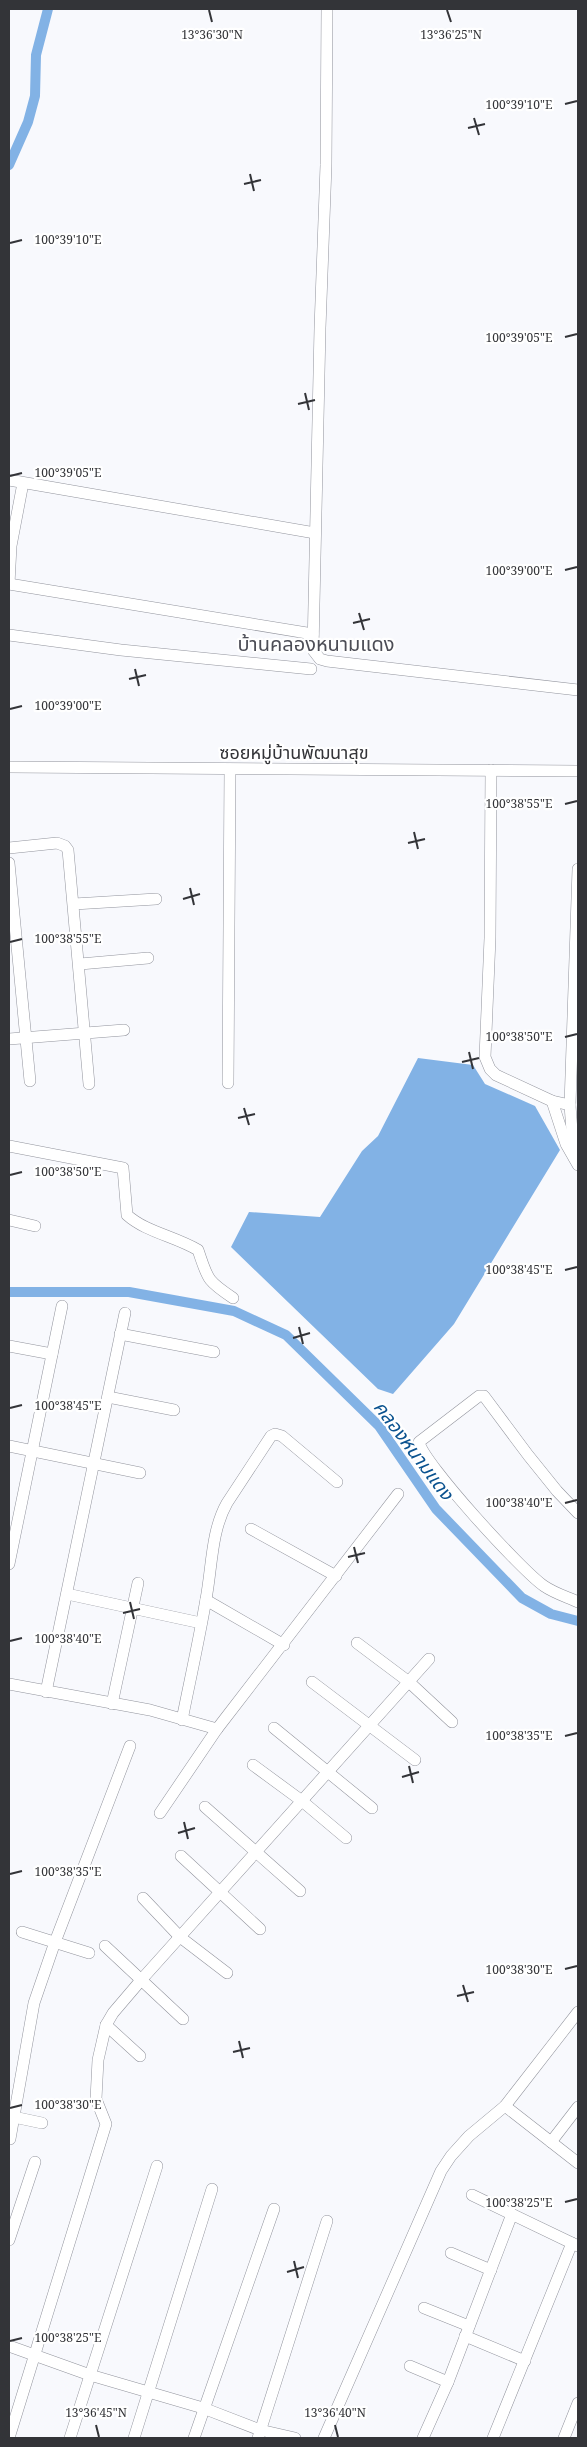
<svg xmlns="http://www.w3.org/2000/svg" width="587" height="2447" viewBox="0 0 587 2447" font-family="'Noto Serif','Noto Sans Thai',serif">
<style>
.water{fill:#82b2e5}
.lines{fill:none;stroke-linecap:round;stroke-linejoin:round}
.canal{stroke:#82b2e5;stroke-width:10}
.minor-casing{stroke:#92949d;stroke-width:12}
.minor{stroke:#fff;stroke-width:11}
.ticks{fill:none;stroke:#333438;stroke-width:2}
.labels{text-anchor:middle;dominant-baseline:central;stroke-width:4.5;stroke-linejoin:round;paint-order:stroke}
.street-label{font-size:18px;fill:#333438;stroke:#fff}
.water-label{font-size:19px;font-style:italic;fill:#0a528f;stroke:#fff}
.quarter-label{font-size:20px;fill:#4c4d56;stroke:#fff}
.ticks-label{font-size:12px;text-anchor:middle;fill:#333438;stroke:#fff;stroke-width:4.5;stroke-linejoin:round;paint-order:stroke}
</style>
<rect width="100%" height="100%" fill="#f8f9fd"/>
<polygon class="water" points="418,1058 473,1065 485,1084 535,1106 560,1150 454,1324 393,1394 378,1389 231,1247 249,1212 320,1217 362,1151 378,1136"/>
<g class="lines">
<g class="canal">
<polyline points="9,165 28,122 35,96 36,55 48,9"/>
<polyline points="9,1292 129,1292 234,1311 286,1335 379,1426 436,1509 522,1598 551,1614 578,1621"/>
</g>
<defs>
<g id="minor">
<polyline points="327,9 326,165 320,328 313,650 320,659 327,661 578,690"/>
<polyline points="9,480 315,533"/>
<polyline points="9,584 313,634"/>
<polyline points="9,584 11,546 23,483"/>
<polyline points="9,635 121,650 311,669"/>
<polyline points="9,767 578,771"/>
<polyline points="491,770 490,938 485,1057 490,1069 496,1075 552,1101 570,1105 574,1157"/>
<polyline points="9,848 57,843 65,846 68,850 89,1084"/>
<polyline points="9,863 30,1081"/>
<polyline points="74,904 156,899"/>
<polyline points="80,964 148,958"/>
<polyline points="9,1039 124,1030"/>
<polyline points="228,1083 230,769"/>
<polyline points="552,1101 566,1144 578,1165"/>
<polyline points="570,1105 578,869"/>
<path d="M9,1146l114,22 4,47c19,17 47,21 71,35 10,29 8,30 35,48"/>
<polyline points="9,1220 35,1226"/>
<polyline points="120,1334 214,1352"/>
<polyline points="9,1346 52,1354"/>
<polyline points="108,1397 174,1410"/>
<polyline points="9,1446 140,1473"/>
<path d="M578,1513l-21,-22 -29,-36 -44,-59h-5l-60,46c4,21 103,129 125,144 10,7 23,11 34,16"/>
<polyline points="251,1529 336,1576"/>
<polyline points="9,1564 62,1306"/>
<polyline points="67,1594 201,1623"/>
<polyline points="206,1600 284,1645"/>
<polyline points="357,1643 409,1682 452,1722"/>
<polyline points="312,1682 415,1760"/>
<polyline points="9,1684 150,1710 217,1729"/>
<polyline points="46,1692 125,1313"/>
<polyline points="112,1704 138,1583"/>
<path d="M182,1720c8,-40 17,-80 24,-121 6,-31 5,-68 21,-96l44,-67 4,-2 7,2 55,46"/>
<polyline points="274,1728 372,1808"/>
<polyline points="253,1765 302,1801 346,1838"/>
<polyline points="205,1807 300,1891"/>
<polyline points="160,1813 217,1729 398,1494"/>
<polyline points="181,1856 260,1929"/>
<polyline points="143,1898 180,1937 227,1973"/>
<polyline points="22,1932 89,1953"/>
<polyline points="105,1946 183,2019"/>
<polyline points="106,2025 140,2056"/>
<polyline points="505,2106 578,2163"/>
<polyline points="9,2116 42,2123"/>
<polyline points="10,2139 34,2003 55,1942 130,1746"/>
<polyline points="551,2142 578,2107"/>
<polyline points="472,2195 578,2246"/>
<polyline points="9,2240 35,2162"/>
<polyline points="451,2253 491,2270"/>
<polyline points="424,2308 469,2326"/>
<polyline points="465,2336 525,2361"/>
<polyline points="9,2346 90,2375 203,2408 260,2430 295,2438"/>
<polyline points="410,2366 448,2382"/>
<polyline points="9,2438 106,2124 96,2099 98,2060 106,2025 113,2013 142,1979 429,1659"/>
<polyline points="70,2438 157,2166"/>
<polyline points="134,2438 212,2189"/>
<polyline points="194,2438 274,2209"/>
<polyline points="258,2438 327,2221"/>
<polyline points="324,2438 441,2171 451,2156 469,2136 505,2106 578,2012"/>
<polyline points="423,2438 448,2382 512,2214"/>
<polyline points="493,2438 572,2243"/>
<polyline points="564,2438 578,2403"/>
</g>
</defs>
<use href="#minor" class="minor-casing"/>
<use href="#minor" class="minor"/>
</g>
<path class="ticks" d="M209,10l3,12M447,10l4,12M565,104l12,-3M474,118l5,17M468,128l17,-4M250,174l4,17M244,184l17,-4M10,243l12,-3M565,337l12,-3M305,393l4,17M298,404l17,-4M10,476l12,-3M565,570l12,-3M359,613l5,17M353,623l17,-4M135,669l4,17M129,679l17,-4M10,709l12,-3M565,804l12,-3M414,832l4,17M408,843l17,-4M190,888l4,17M183,899l17,-5M10,942l12,-3M565,1037l12,-3M469,1052l4,17M462,1062l17,-4M244,1108l5,17M238,1118l17,-4M10,1175l12,-3M565,1270l12,-3M299,1327l4,17M293,1338l17,-5M10,1408l12,-3M565,1503l12,-3M354,1547l4,16M348,1557l17,-4M130,1602l4,17M123,1613l17,-4M10,1641l12,-3M565,1736l12,-3M409,1766l4,17M402,1777l17,-5M184,1822l4,17M178,1833l17,-5M10,1874l12,-3M565,1969l12,-3M463,1985l5,17M457,1996l17,-4M239,2041l4,17M233,2052l17,-4M10,2108l12,-3M565,2202l12,-3M294,2261l4,17M287,2272l17,-5M10,2341l12,-3M96,2425l3,12M335,2425l3,12"/>
<g class="labels">
<g class="street-label">
<text x="294" y="752">ซอยหมู่บ้านพัฒนาสุข</text>
</g>
<g class="water-label">
<text transform="translate(414 1450) rotate(53)">คลองหนามแดง</text>
</g>
<g class="quarter-label">
<text x="316" y="643">บ้านคลองหนามแดง</text>
</g>
</g>
<g class="ticks-label">
<text x="212" y="39">13°36'30"N</text>
<text x="451" y="39">13°36'25"N</text>
<text x="519" y="109">100°39'10"E</text>
<text x="68" y="244">100°39'10"E</text>
<text x="519" y="342">100°39'05"E</text>
<text x="68" y="477">100°39'05"E</text>
<text x="519" y="575">100°39'00"E</text>
<text x="68" y="710">100°39'00"E</text>
<text x="519" y="808">100°38'55"E</text>
<text x="68" y="943">100°38'55"E</text>
<text x="519" y="1041">100°38'50"E</text>
<text x="68" y="1176">100°38'50"E</text>
<text x="519" y="1274">100°38'45"E</text>
<text x="68" y="1410">100°38'45"E</text>
<text x="519" y="1507">100°38'40"E</text>
<text x="68" y="1643">100°38'40"E</text>
<text x="519" y="1740">100°38'35"E</text>
<text x="68" y="1876">100°38'35"E</text>
<text x="519" y="1974">100°38'30"E</text>
<text x="68" y="2109">100°38'30"E</text>
<text x="519" y="2207">100°38'25"E</text>
<text x="68" y="2342">100°38'25"E</text>
<text x="96" y="2417">13°36'45"N</text>
<text x="335" y="2417">13°36'40"N</text>
</g>
<rect width="587" height="2447" fill="none" stroke="#333438" stroke-width="20"/>
</svg>
